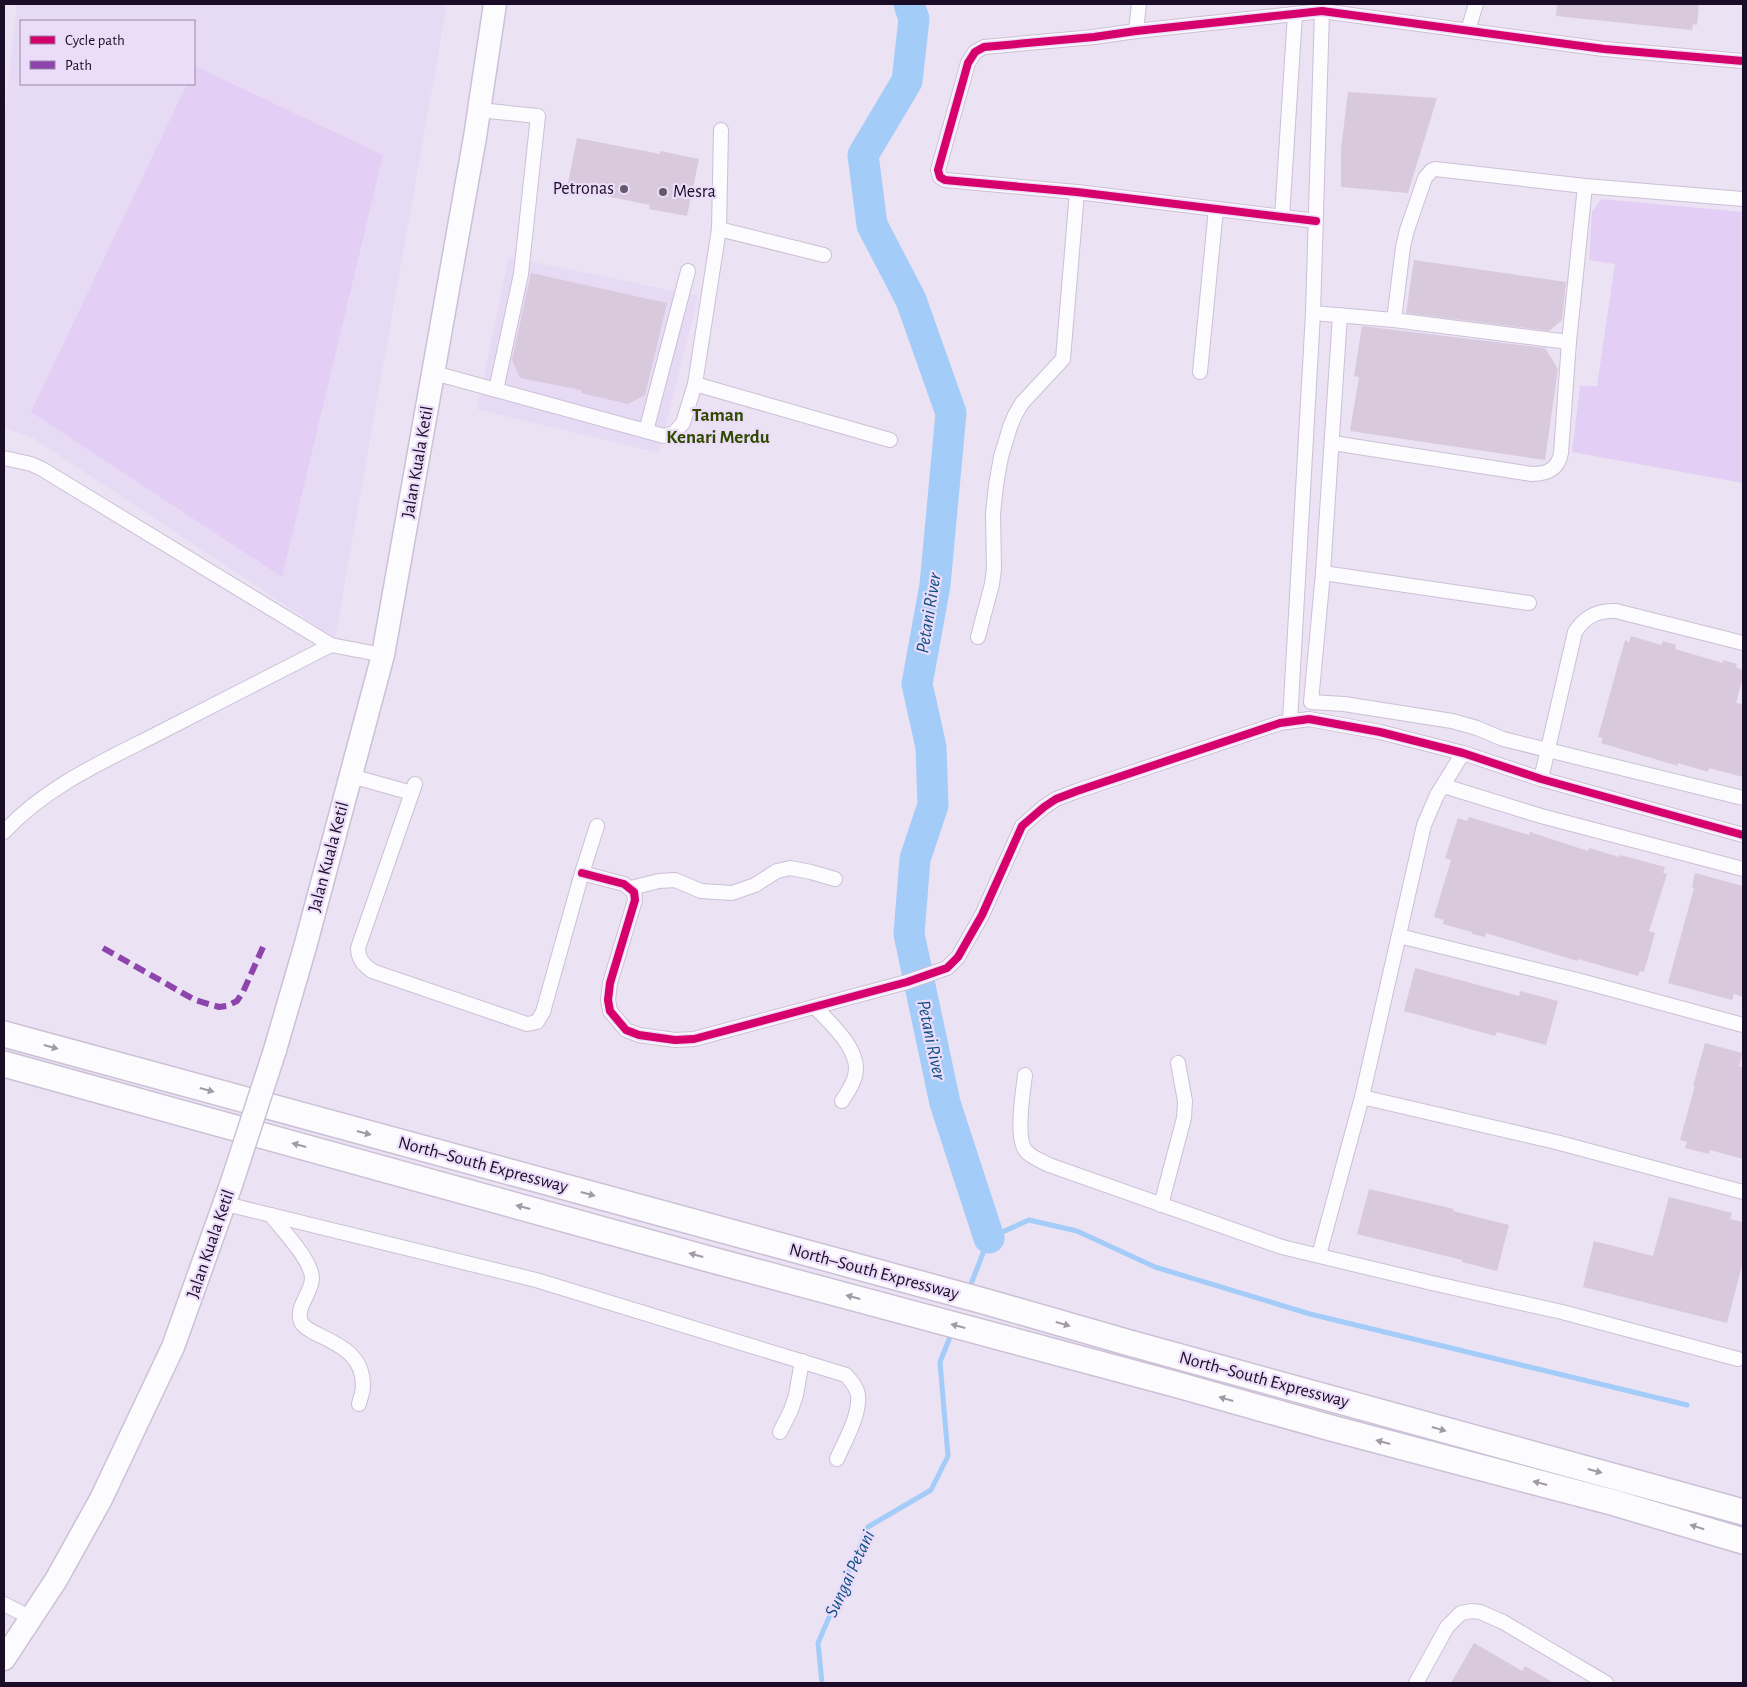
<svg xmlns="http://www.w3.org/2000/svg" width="1747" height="1687" viewBox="0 0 1747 1687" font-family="'Alegreya Sans',sans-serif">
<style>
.built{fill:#e7daf4;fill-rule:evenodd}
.green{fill:#e3cef5}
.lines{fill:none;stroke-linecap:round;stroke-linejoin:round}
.stream{stroke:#a4ccf9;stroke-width:5}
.river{stroke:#a4ccf9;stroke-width:31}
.building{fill:#d9c9dc}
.minor-casing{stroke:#ccc0d6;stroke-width:16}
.primary-casing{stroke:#ccc0d6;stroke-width:25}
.motorway-casing{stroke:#ccc0d6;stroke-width:28}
.minor{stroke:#fcfbfd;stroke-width:14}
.primary{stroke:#fcfbfd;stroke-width:22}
.motorway{stroke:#fcfbfd;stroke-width:25}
.primary-bridge-casing{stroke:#ccc0d6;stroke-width:25;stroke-linecap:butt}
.primary-bridge{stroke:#fcfbfd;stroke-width:22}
.quiet{stroke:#8e44ad;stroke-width:6;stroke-dasharray:12 6;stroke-linecap:butt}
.cycleway-casing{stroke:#ebdcf9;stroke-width:11}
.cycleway{stroke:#d6006c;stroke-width:8}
.oneway{fill:#a29ba7}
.poi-dot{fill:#64576e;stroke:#ebdcf9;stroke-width:2}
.labels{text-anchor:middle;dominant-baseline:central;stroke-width:4.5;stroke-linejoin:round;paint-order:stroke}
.poi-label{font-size:18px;fill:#1b0c27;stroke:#ebdcf9;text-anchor:end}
.street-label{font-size:18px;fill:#1b0c27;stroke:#ebdcf9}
.neighbourhood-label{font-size:19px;font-weight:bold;fill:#314a00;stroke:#ebdcf9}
.water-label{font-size:19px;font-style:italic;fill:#0d5084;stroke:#ebdcf9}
</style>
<rect width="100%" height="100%" fill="#ebe2f3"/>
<g class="built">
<path d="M17,4h430l-112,634 -302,-200 -29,-10v-308zM21,21h173v63h-173z"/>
<polygon points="509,257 698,296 659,453 477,409"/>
</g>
<g class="green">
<polygon points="195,66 383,155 282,577 31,412 187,84 194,84"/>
<polygon points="1601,199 1743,212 1743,483 1572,452 1580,386 1597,386 1615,264 1589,260 1592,212"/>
</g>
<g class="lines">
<g class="stream">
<polyline points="969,1289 989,1238 1029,1220 1077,1231 1155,1267 1310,1314 1687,1405"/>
<polyline points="822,1683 818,1643 868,1527 931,1490 948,1456 940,1362 952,1332"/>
</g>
<polyline class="river" points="909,4 914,19 907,81 863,155 872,225 911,300 951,413 935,585 917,684 931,747 933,805 915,859 909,934 945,1103 989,1238"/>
</g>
<g class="building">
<polygon points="1557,4 1699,4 1697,25 1693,24 1692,30 1556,16"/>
<polygon points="1348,92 1437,98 1408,193 1341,187 1341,149"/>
<polygon points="577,138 660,154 660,151 699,159 687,216 649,209 650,205 567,188"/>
<polygon points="1414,260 1566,282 1562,320 1549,331 1406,313"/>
<polygon points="531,273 667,303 645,395 628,404 581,393 581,390 520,378 512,360"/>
<polygon points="1362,326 1545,348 1558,369 1545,460 1350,431 1359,377 1354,376"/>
<polygon points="1631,636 1661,645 1663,641 1676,645 1675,649 1723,663 1723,660 1737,664 1736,667 1743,670 1743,677 1736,703 1743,704 1743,777 1709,768 1708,772 1678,763 1678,766 1601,743 1603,738 1598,737 1611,690 1625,640 1629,642"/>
<polygon points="1469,817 1529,835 1530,832 1588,851 1589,848 1619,857 1620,855 1665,867 1663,873 1667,874 1649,931 1655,933 1644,972 1640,971 1638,976 1578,959 1577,961 1486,933 1485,937 1472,934 1472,932 1443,924 1444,920 1434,917 1451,860 1445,858 1458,818 1467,821"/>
<polygon points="1695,873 1743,886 1743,997 1734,994 1732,1000 1668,983 1694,888 1692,887"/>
<polygon points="1415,968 1519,996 1520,991 1558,1001 1546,1045 1497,1032 1495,1036 1404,1011"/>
<polygon points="1705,1043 1742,1053 1739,1067 1743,1067 1743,1159 1710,1150 1709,1154 1685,1148 1687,1142 1680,1140 1695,1086 1693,1086"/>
<polygon points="1369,1189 1454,1209 1453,1211 1509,1225 1497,1271 1462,1262 1462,1260 1357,1234"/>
<polygon points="1669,1197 1732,1213 1730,1219 1743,1222 1743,1262 1727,1323 1583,1287 1594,1241 1653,1256"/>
<polygon points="1474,1643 1522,1671 1525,1666 1554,1683 1451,1683"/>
</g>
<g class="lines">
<defs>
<g id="minor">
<polyline points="1468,30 1476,4"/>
<polyline points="1136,31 1139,4"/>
<polyline points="479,110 538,116 521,274 496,390"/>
<polyline points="1282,217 1295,14"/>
<polyline points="1316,221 1077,192 945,180 940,177 938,170 968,63 975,52 984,47 1094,37 1136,31 1322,11 1604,49 1743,61"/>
<polyline points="719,229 824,255"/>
<polyline points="1313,313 1394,320 1569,342"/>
<polyline points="1340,315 1323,573 1311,702 1344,704 1452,721 1477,728 1503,739 1743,798"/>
<polyline points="1394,320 1403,247 1407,230 1425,178 1431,171 1435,169 1585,186 1743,199"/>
<polyline points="1200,372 1216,209"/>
<polyline points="434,373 664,436 674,433 683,423 695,384 719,229 721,130"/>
<polyline points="695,384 890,440"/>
<polyline points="646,431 688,271"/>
<path d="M1333,443l199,31c16,0 26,-5 29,-21l8,-111 16,-156"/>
<polyline points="4,458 31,464 42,469 331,645 383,655"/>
<polyline points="1323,573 1529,603"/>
<polyline points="978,637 992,584 994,569 993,514 996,485 1001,457 1010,427 1015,415 1022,403 1063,359 1077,192"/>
<polyline points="1290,721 1313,313 1322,11"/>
<polyline points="351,776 412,793"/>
<path d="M1541,779l34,-147c10,-16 23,-22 41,-21l127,32"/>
<path d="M415,784l-57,164c0,11 5,16 14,23l155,53 10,-2 6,-10 39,-139 15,-47"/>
<polyline points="1444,786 1541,816 1743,869"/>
<path d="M4,832c41,-45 100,-71 153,-98 58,-30 116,-59 174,-89"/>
<polyline points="582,873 624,884 634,892 635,900 610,983 608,1000 610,1011 626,1030 639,1035 675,1040 694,1039 907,982 947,968 958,957 982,915 1022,826 1044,807 1056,799 1077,791 1280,723 1309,719 1380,732 1463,753 1541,779 1743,835"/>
<polyline points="631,888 659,881 675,880 701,891 732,893 755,885 777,871 790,868 811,872 835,879"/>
<polyline points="1399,936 1577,980 1743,1025"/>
<path d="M816,1008c15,16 46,43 39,68 -2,9 -8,17 -13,25"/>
<path d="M1025,1075c-2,17 -10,64 1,76 6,7 16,10 23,14l233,82 150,36 130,29 176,47"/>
<polyline points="1362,1097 1556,1142 1743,1192"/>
<path d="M226,1204l310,76 310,95c5,6 11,12 12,20 2,21 -13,45 -21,64"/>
<polyline points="1161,1205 1184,1118 1185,1101 1178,1063"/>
<path d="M271,1215c11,15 40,44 41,63 0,15 -17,29 -11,44 2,5 9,8 14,11 24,12 48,21 48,53 0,6 -3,13 -4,18"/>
<polyline points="1319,1255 1362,1097 1424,825 1437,795 1463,753"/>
<polyline points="780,1432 791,1410 796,1395 802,1361"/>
<polyline points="4,1604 31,1618"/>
<polyline points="1416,1683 1447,1627 1461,1613 1472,1611 1480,1612 1503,1622 1606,1683"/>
</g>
<g id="primary">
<polyline points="275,1050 305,947 383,655 475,137 495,4"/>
<polyline points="4,1659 56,1580 101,1499 173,1347 231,1185"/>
</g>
<g id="motorway">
<polyline points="4,1034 987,1302 1126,1342 1743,1512"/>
<polyline points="4,1064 705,1258 1178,1385 1331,1428 1615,1503 1743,1541"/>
</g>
</defs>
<use href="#minor" class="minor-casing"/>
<use href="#primary" class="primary-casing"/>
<use href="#motorway" class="motorway-casing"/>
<use href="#minor" class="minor"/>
<use href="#primary" class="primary"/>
<use href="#motorway" class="motorway"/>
<defs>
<polyline id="primary-bridge" points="231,1185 275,1050"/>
</defs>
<use href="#primary-bridge" class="primary-bridge-casing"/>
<use href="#primary-bridge" class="primary-bridge"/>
<polyline class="quiet" points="103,948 195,1000 219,1007 227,1006 237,1001 243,992 263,947"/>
<defs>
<g id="cycleway">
<polyline points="1316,221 1077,192 945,180 940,177 938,170 968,63 975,52 984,47 1094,37 1136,31 1322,11 1604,49 1743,61"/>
<polyline points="582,873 624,884 634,892 635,900 610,983 608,1000 610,1011 626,1030 639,1035 675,1040 694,1039 907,982 947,968 958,957 982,915 1022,826 1044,807 1056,799 1077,791 1280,723 1309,719 1380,732 1463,753 1541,779 1743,835"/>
</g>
</defs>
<use href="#cycleway" class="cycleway-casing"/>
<use href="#cycleway" class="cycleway"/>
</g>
<defs><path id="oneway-solid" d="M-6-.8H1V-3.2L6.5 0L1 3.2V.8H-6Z" transform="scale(1.25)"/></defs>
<g class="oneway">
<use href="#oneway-solid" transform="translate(51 1047) rotate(15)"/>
<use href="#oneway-solid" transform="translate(207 1090) rotate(15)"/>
<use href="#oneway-solid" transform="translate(364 1133) rotate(15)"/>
<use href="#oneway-solid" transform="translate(299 1145) rotate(-165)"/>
<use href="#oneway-solid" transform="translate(588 1194) rotate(15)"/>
<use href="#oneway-solid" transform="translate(523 1207) rotate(-165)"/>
<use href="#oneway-solid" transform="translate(696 1255) rotate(-165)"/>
<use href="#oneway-solid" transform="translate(853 1297) rotate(-165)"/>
<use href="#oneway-solid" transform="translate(1063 1324) rotate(16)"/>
<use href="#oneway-solid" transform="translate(958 1326) rotate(-165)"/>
<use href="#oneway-solid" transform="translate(1226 1399) rotate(-164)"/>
<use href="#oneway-solid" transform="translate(1439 1429) rotate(16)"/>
<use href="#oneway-solid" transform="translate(1383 1442) rotate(-165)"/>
<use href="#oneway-solid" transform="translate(1595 1471) rotate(15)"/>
<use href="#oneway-solid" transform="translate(1540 1483) rotate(-165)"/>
<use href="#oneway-solid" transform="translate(1697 1527) rotate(-163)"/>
</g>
<g class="poi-dot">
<circle cx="624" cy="189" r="5"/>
<circle cx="663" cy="192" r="5"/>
</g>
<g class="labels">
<g class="poi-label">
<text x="614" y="189">Petronas</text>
<text x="673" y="192" text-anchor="start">Mesra</text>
</g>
<g class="street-label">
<text transform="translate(418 462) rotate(-80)">Jalan Kuala Ketil</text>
<text transform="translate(329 857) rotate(-75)">Jalan Kuala Ketil</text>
<text transform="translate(483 1165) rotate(15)">North–South Expressway</text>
<text transform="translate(211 1244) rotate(-71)">Jalan Kuala Ketil</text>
<text transform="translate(874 1272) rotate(15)">North–South Expressway</text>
<text transform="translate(1264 1380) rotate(15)">North–South Expressway</text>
</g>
<g class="neighbourhood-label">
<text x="718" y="415">Taman<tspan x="718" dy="22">Kenari Merdu</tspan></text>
</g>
<g class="water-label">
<text transform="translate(929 613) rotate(-81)">Petani River</text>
<text transform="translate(931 1040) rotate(78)">Petani River</text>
<text transform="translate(850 1574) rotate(-65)">Sungai Petani</text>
</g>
</g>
<rect width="1747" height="1687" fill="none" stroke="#1b0c27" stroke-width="10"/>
<rect x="20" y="20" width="175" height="65" fill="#ebdcf9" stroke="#9889a5"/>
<rect x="30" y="36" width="25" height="8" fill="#d6006c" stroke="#9889a5"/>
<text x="65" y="45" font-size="15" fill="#1b0c27">Cycle path</text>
<rect x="30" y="61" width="25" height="8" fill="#8e44ad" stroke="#9889a5"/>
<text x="65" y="70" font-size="15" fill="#1b0c27">Path</text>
</svg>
